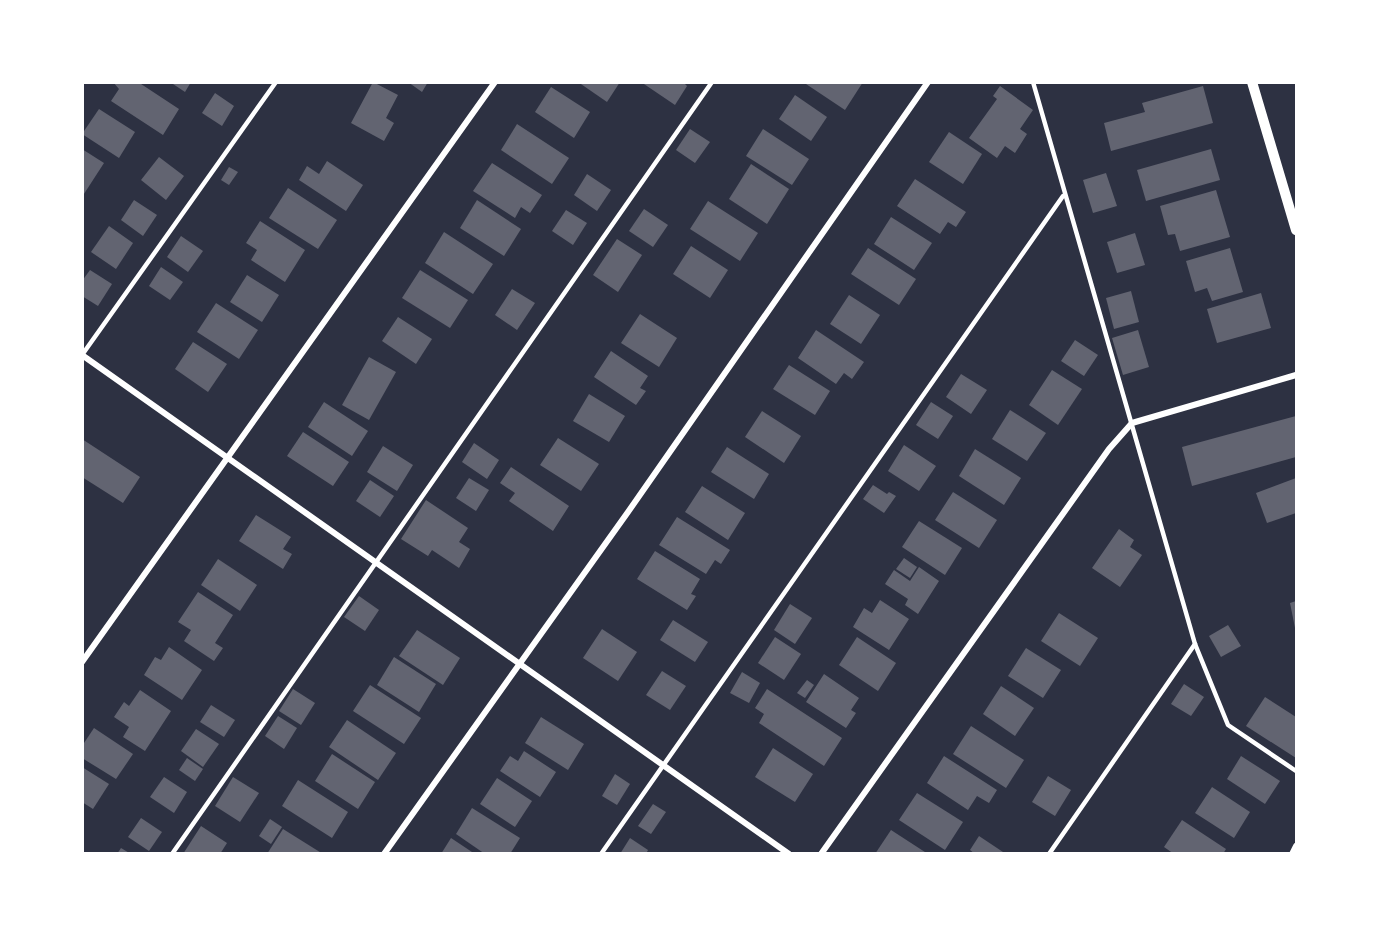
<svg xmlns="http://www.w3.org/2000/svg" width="1379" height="936" viewBox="0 0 1379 936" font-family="Montserrat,sans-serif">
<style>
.building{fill:#626471}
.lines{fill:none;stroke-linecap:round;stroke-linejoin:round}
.service{stroke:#fff;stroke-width:4.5}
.minor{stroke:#fff;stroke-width:6}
.tertiary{stroke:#fff;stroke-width:10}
</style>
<rect width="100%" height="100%" fill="#2d3142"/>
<g class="building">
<polygon points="113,82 138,82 179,109 163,135 111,101 119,89"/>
<polygon points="170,82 191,82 185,92"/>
<polygon points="373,82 398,95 386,118 394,123 384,141 351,123"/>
<polygon points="408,82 428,82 422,92"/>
<polygon points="578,82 620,82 607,102"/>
<polygon points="641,82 683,82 687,86 675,105"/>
<polygon points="803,82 863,82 845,110"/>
<polygon points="1000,86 1033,110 1020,129 1027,134 1015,153 1005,146 997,158 969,138 997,99 993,96"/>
<polygon points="1203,86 1213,123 1111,151 1104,123 1145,112 1142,103"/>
<polygon points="551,87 590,112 574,138 535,112"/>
<polygon points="215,93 234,106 222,126 202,113"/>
<polygon points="795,95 827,117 811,141 779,119"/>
<polygon points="99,109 135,132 119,158 82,134"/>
<polygon points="517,124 569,158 552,184 501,150"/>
<polygon points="690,129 710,142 695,163 676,150"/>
<polygon points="763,129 809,159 792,185 746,156"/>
<polygon points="949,132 982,154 963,184 929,162"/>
<polygon points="82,149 104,163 82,197"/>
<polygon points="1211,149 1220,180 1146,201 1137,170"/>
<polygon points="159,157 184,176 166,200 141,180"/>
<polygon points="327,161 363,185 346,211 299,180 307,166 319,174"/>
<polygon points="492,163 542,195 530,213 521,207 515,218 473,191"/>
<polygon points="751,164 789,189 767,224 729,199"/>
<polygon points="229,167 238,172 229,185 221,180"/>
<polygon points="1106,173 1117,206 1093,213 1083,180"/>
<polygon points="587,174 611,190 597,211 574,195"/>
<polygon points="915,179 966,212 956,227 948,222 940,234 897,206"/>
<polygon points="288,188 337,220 318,249 269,218"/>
<polygon points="1216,190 1230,237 1180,251 1175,234 1168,235 1160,206"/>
<polygon points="134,200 157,215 143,236 121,220"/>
<polygon points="477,200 521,229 504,256 460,228"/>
<polygon points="708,201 758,233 740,261 690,229"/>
<polygon points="644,209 668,225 653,247 629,231"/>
<polygon points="566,210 587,223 573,245 552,231"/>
<polygon points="891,217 932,243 914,270 874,244"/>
<polygon points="260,221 305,250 285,282 251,260 257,250 246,243"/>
<polygon points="109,226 133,243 116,269 91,252"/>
<polygon points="444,232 493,264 473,294 425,263"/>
<polygon points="1135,233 1145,265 1117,273 1107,242"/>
<polygon points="181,236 203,251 188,272 167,257"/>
<polygon points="617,239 642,255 618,292 593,275"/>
<polygon points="691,246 728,270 710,298 673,274"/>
<polygon points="868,248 916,279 899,305 851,274"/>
<polygon points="1230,248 1243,292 1212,301 1207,288 1195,292 1186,261"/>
<polygon points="161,267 183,282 170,300 149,286"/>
<polygon points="90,270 112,284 98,306 82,296 82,281"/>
<polygon points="420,270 468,300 450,328 402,298"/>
<polygon points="247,275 279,295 262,322 230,302"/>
<polygon points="512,289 535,303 517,330 495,315"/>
<polygon points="1131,291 1139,322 1114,329 1106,298"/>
<polygon points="1261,293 1271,328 1217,343 1207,309"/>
<polygon points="849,295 880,315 861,344 830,324"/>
<polygon points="216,303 258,330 239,359 197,332"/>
<polygon points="640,314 677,338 659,367 621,343"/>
<polygon points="398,317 432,339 416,364 382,341"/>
<polygon points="816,330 864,362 852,379 844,373 836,384 798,358"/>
<polygon points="1138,330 1149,367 1123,375 1112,338"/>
<polygon points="1075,340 1098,355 1084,376 1061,361"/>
<polygon points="193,342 227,364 208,392 175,369"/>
<polygon points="611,351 648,376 640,388 646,391 636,405 594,377"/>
<polygon points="369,357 396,372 369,420 342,405"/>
<polygon points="789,365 830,391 815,415 773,389"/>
<polygon points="1052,370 1082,389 1058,425 1029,405"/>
<polygon points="961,374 987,390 971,414 946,397"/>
<polygon points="589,394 625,416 609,442 573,421"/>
<polygon points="324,402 368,431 352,456 308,427"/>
<polygon points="931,402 953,416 938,439 916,425"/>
<polygon points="1010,410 1046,433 1027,461 992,439"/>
<polygon points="762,411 801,436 784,463 745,437"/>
<polygon points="1296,416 1296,457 1192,486 1182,447"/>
<polygon points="303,432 349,462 333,486 287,456"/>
<polygon points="558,438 599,464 581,491 540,465"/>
<polygon points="82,439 140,477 123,503 82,477"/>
<polygon points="474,443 499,460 487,479 462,462"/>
<polygon points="904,445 936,466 919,491 888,471"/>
<polygon points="383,446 413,465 397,491 367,472"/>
<polygon points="727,447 769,474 754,499 711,472"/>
<polygon points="975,449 1021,478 1004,505 959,476"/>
<polygon points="511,467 569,506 553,531 509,501 515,493 500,483"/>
<polygon points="469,478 489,490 476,511 456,498"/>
<polygon points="1296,478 1296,513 1267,523 1256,493"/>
<polygon points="370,480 394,496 380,517 356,501"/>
<polygon points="873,485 887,494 889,492 896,496 884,513 863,499"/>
<polygon points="702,486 745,513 728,540 685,512"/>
<polygon points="953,492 997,520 979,548 935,520"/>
<polygon points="426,500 468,528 459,542 470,549 459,568 432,550 428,556 401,539"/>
<polygon points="256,515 291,537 283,549 292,554 283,569 239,541"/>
<polygon points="677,517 730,550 721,564 715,560 706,574 659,545"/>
<polygon points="919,521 962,548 945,575 902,547"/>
<polygon points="1119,529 1134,540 1130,547 1142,555 1120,587 1092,568"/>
<polygon points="655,551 700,579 691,594 696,596 687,610 637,579"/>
<polygon points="904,558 917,567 910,578 896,569"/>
<polygon points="218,559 257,585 240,611 201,585"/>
<polygon points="919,567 939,581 918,614 905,605 908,599 885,584 894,570 910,581"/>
<polygon points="198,592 233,615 215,643 223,648 214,661 184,641 191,630 178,622"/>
<polygon points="359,596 379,610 365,631 344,617"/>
<polygon points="880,600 909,619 889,650 853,627 864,608 872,613"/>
<polygon points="1296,601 1296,628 1295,628 1290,603"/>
<polygon points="790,604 812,618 795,644 774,630"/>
<polygon points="1059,613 1098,638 1080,666 1041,641"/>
<polygon points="673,620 708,642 695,662 660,640"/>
<polygon points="1228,625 1241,646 1221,657 1209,636"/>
<polygon points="602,629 637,652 618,681 583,658"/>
<polygon points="417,630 460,658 443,685 399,656"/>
<polygon points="775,637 801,654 784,680 758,663"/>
<polygon points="857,637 896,663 878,691 839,665"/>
<polygon points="169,647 202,670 182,700 144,675 155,657 161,660"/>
<polygon points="1026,648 1061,670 1043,698 1008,676"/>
<polygon points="394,657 436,684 419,712 377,685"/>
<polygon points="662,671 686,686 670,710 646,695"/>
<polygon points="742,672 760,683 749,703 730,693"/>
<polygon points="824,674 859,698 851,710 856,713 846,728 806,702"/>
<polygon points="807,680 814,685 805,698 797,693"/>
<polygon points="1184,684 1204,697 1191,716 1171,704"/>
<polygon points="370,685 421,718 404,744 353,711"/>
<polygon points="1001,686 1034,708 1015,736 983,714"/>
<polygon points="293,689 315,703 301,725 279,711"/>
<polygon points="767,689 842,738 824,766 759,723 764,714 755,708"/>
<polygon points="140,690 171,711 145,751 123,737 129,727 114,717 124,702 129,706"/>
<polygon points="1265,697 1296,717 1296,758 1246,726"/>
<polygon points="211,705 235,720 224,737 200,722"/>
<polygon points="278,716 297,728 284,749 265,736"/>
<polygon points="541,717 584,744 568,770 525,743"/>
<polygon points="347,720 396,753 378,780 329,747"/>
<polygon points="971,726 1024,760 1006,788 953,754"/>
<polygon points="94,728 133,754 116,779 82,758 82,746"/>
<polygon points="196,729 219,744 203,767 181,751"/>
<polygon points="773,748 813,774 795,802 755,777"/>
<polygon points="524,751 556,772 540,797 500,771 510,756 518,761"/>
<polygon points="332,754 375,782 358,809 315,781"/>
<polygon points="944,756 997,790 989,803 977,796 968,810 927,783"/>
<polygon points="1241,756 1280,781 1265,804 1227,779"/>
<polygon points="187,758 203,769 195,781 179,770"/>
<polygon points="82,767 109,784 93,809 82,802"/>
<polygon points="615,774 630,784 617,805 602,796"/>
<polygon points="1048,776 1071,790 1055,816 1032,802"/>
<polygon points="164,777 187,792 174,813 150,797"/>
<polygon points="233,777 259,793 240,822 215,806"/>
<polygon points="497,778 532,801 515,827 480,804"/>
<polygon points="298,780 348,812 332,838 282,806"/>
<polygon points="1212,787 1250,812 1234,838 1195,813"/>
<polygon points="917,793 963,822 945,850 899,820"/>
<polygon points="653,804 666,812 651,834 638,826"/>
<polygon points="472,808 520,838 510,854 485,854 456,834"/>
<polygon points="141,818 162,832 149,851 128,837"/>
<polygon points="270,819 282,827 271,844 259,836"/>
<polygon points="1182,820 1226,849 1223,854 1174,854 1164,847"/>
<polygon points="201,826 227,843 220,854 183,854"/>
<polygon points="283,829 323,854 267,854"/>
<polygon points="891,830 928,854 875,854"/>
<polygon points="979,836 1006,854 975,854 970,850"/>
<polygon points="451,838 475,854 441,854"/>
<polygon points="630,838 648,850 646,854 620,854"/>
<polygon points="121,848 131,854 117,854"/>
</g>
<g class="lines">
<g class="service">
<polyline points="1033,82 1195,644 1228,725 1296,771"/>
<polyline points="82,355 276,82"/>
<polyline points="172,854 712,82"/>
<polyline points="601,854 1063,196"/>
<polyline points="1049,854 1195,644"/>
</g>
<g class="minor">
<polyline points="82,355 789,854"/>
<polyline points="82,662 495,82"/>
<polyline points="384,854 628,512 928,82"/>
<polyline points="821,854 1109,449 1132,423 1296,375"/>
<polyline points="1292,854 1296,846"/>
</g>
<polyline class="tertiary" points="1252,82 1296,230"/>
</g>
<rect width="1379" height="936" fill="none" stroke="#ffffff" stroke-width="168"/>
</svg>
